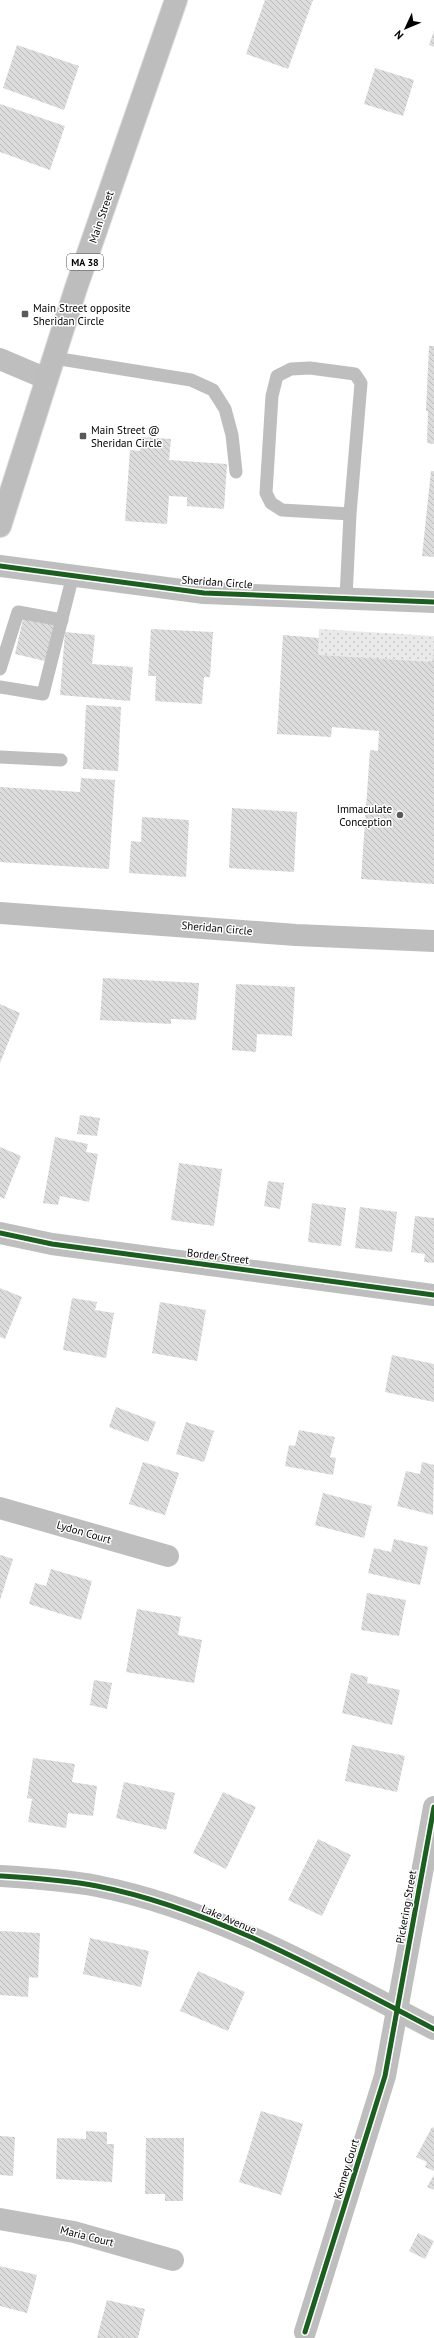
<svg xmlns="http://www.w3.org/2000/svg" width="434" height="2338" viewBox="0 0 434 2338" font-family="'PT Sans',sans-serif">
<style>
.park{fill:url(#park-dots)}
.building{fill:url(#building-back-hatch)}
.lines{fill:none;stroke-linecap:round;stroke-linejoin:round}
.primary-casing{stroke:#dbdbdb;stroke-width:24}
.service{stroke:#bebebe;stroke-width:13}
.minor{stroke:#bebebe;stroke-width:22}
.tertiary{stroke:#bebebe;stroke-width:22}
.primary{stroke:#bdbdbd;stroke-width:22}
.cycleway-casing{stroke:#fff;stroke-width:8}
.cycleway{stroke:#1b5e20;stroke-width:5}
.poi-dot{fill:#595959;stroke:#fff;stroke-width:1.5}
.labels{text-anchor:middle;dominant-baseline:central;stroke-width:3;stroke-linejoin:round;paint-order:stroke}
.shield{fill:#fff;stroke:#4c4c4c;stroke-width:1}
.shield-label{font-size:10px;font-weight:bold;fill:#000}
.street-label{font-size:11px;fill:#000;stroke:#fff}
.poi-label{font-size:11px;fill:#000;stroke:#fff;text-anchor:start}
</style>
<defs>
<pattern id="park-dots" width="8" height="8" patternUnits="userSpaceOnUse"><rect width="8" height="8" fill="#eaeaea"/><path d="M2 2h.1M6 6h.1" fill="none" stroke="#c7c7c7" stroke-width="1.8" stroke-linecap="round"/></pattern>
<pattern id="building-back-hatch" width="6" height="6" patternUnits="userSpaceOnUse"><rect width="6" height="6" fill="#dcdcdc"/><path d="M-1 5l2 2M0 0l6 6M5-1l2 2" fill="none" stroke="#bbb"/></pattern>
</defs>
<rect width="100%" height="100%" fill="#fff"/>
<polygon class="park" points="319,629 434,636 434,672 318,662"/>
<g class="building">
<polygon points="265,0 313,0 288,69 246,54"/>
<polygon points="434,31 434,47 429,45"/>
<polygon points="17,45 79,66 64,110 3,88"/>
<polygon points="375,68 414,80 403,116 364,104"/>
<polygon points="0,104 65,126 50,170 0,152"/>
<polygon points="429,346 434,346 434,444 427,443 428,411 426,411"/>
<polygon points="141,437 171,439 169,460 227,464 224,509 187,506 187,497 169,496 167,524 125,521 130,450 140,451"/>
<polygon points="431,471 434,471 434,557 422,556"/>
<polygon points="24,615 55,622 45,661 15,654"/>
<polygon points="151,629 213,632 210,677 204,677 202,704 155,701 156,676 148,676"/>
<polygon points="65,632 95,635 92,664 133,667 130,701 60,695"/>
<polygon points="283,635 319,638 318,655 432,662 434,652 434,884 361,879 370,750 378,751 379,731 332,727 331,737 277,734"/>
<polygon points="86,705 121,707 118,771 83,769"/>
<polygon points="81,778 115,780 109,869 0,862 0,787 80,792"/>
<polygon points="232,808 297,812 294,872 229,868"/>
<polygon points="142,817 189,820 186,877 129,873 131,841 141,842"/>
<polygon points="103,978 199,983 196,1020 171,1019 171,1024 100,1020"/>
<polygon points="236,984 295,987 292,1036 257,1034 256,1052 232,1050"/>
<polygon points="0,1004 20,1013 0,1063"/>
<polygon points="80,1115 100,1118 97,1136 77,1134"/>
<polygon points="55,1137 88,1144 86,1152 98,1154 89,1202 60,1196 58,1205 43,1203"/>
<polygon points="0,1147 21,1156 4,1199 0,1197"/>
<polygon points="179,1163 222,1169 214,1226 171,1220"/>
<polygon points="268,1181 284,1183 280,1209 264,1206"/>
<polygon points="312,1203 346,1208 341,1246 308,1242"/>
<polygon points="360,1207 397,1212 392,1252 355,1248"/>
<polygon points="415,1216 434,1218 434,1263 424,1262 425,1254 411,1252"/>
<polygon points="0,1288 22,1297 5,1339 0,1337"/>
<polygon points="72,1298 97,1302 95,1310 114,1313 106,1358 63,1350"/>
<polygon points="160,1302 206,1310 197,1361 152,1353"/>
<polygon points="392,1355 434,1364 434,1402 385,1392"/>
<polygon points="116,1407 156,1422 148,1442 109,1427"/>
<polygon points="186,1422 214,1431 204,1462 176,1454"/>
<polygon points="299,1430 335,1437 330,1457 336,1458 333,1475 285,1466 289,1445 295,1446"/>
<polygon points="143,1462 179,1473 165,1515 129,1504"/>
<polygon points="422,1462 434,1465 433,1515 397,1506 406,1471 420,1474"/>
<polygon points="323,1493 372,1506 364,1538 315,1525"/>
<polygon points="394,1539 428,1547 420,1585 368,1573 374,1548 391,1552"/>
<polygon points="0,1555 13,1559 0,1600"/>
<polygon points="51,1569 92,1581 81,1620 29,1604 35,1583 46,1586"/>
<polygon points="367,1593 406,1600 399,1636 361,1630"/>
<polygon points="137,1609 181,1617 178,1635 202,1640 194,1683 126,1672"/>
<polygon points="351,1673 368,1677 367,1683 400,1690 392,1725 342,1713"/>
<polygon points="94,1680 112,1683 107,1709 90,1705"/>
<polygon points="352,1745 405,1756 397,1792 345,1781"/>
<polygon points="33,1758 75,1764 72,1782 97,1786 93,1816 68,1813 66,1828 28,1822 32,1799 27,1798"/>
<polygon points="124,1782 175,1793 166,1830 116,1818"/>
<polygon points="223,1792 256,1807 226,1869 193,1853"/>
<polygon points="318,1839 351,1855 322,1916 288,1900"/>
<polygon points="0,1931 40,1933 38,1978 29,1977 28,1997 0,1995"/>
<polygon points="90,1938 149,1951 141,1987 83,1974"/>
<polygon points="198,1971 245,1992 228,2031 180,2011"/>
<polygon points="261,2111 303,2124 281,2195 239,2182"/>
<polygon points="432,2127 434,2128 434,2171 425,2167 427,2162 416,2157"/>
<polygon points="86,2131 107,2132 107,2144 114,2144 112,2182 56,2179 57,2138 86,2139"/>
<polygon points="0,2136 15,2137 13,2176 0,2175"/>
<polygon points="146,2138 184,2138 183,2201 165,2201 165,2194 145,2194"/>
<polygon points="434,2175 434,2190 427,2187"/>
<polygon points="418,2233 434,2241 425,2259 409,2251"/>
<polygon points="0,2266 37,2275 27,2313 0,2306"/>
<polygon points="107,2300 145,2309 138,2338 97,2338"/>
</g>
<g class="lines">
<defs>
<polyline id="primary" points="0,526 76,288 176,0"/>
</defs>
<use href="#primary" class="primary-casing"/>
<g class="service">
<polyline points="54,358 191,380 213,390 225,409 232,435 236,472"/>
<polyline points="346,598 350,514 361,383 355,374 310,368 291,369 277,376 272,396 266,493 271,503 282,510 350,514"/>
<polyline points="0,669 18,612 62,620"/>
<polyline points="0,687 43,694 73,575"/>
<polyline points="0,757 61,760"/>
</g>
<g class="minor">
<polyline points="0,359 47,379"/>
<polyline points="0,566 204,593 434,602"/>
<polyline points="0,913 296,935 434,941"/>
<polyline points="0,1233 52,1244 434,1295"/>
<polyline points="0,1508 168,1556"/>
<polyline points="0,2219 74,2232 173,2260"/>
<polyline points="305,2332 385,2076 434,1807"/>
</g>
<path class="tertiary" d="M0,1876c32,2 65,4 97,10 117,23 231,88 337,143"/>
<use href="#primary" class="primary"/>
<defs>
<g id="cycleway">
<polyline points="0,566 204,593 434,602"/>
<polyline points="0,1233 52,1244 434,1295"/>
<path d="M0,1876c32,2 65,4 97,10 117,23 231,88 337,143"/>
<polyline points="305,2332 385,2076 434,1807"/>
</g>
</defs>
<use href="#cycleway" class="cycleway-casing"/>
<use href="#cycleway" class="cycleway"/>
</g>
<g class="poi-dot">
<rect x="21" y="310" width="8" height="8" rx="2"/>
<rect x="79" y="432" width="8" height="8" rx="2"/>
<circle cx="400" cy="815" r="4"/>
</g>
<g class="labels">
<rect class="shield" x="67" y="254" width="36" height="16" rx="3"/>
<g class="shield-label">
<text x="85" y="262">MA 38</text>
</g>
<g class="street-label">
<text transform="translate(101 217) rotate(-71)">Main Street</text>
<text transform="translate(217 582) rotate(4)">Sheridan Circle</text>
<text transform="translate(217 928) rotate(5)">Sheridan Circle</text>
<text transform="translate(218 1256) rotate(7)">Border Street</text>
<text transform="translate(84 1532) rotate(16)">Lydon Court</text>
<text transform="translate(406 1907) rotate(-80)">Pickering Street</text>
<text transform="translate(229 1919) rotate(23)">Lake Avenue</text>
<text transform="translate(346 2169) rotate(-73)">Kenney Court</text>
<text transform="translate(87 2236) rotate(14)">Maria Court</text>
</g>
<g class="poi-label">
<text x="33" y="308">Main Street opposite<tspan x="33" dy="13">Sheridan Circle</tspan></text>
<text x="91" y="430">Main Street @<tspan x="91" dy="13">Sheridan Circle</tspan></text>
<text x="392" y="809" text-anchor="end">Immaculate<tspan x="392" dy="13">Conception</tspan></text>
</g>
</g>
<g transform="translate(406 28) rotate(226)" stroke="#ffffff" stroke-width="3" paint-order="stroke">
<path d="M0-3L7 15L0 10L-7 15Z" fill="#000000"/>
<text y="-6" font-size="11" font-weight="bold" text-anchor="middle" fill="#000000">N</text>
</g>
</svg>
